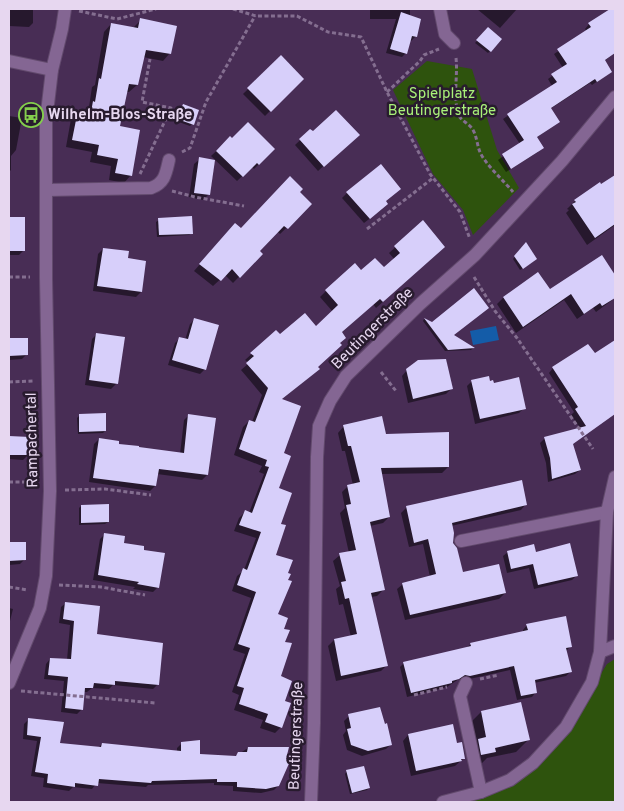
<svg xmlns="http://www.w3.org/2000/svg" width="624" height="811" viewBox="0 0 624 811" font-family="Overpass,sans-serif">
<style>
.green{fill:#2e530d}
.water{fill:#145ca8}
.shadow{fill:#0007}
.building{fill:#d7cffa}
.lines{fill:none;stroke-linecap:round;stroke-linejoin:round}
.minor-casing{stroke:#624a6d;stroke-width:14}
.path{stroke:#846e90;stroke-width:3;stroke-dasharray:4 2.5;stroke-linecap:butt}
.minor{stroke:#846693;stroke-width:12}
.labels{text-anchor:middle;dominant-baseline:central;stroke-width:5;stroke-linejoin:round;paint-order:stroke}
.park-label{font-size:15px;fill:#a9f179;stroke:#281b2e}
.poi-label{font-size:15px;font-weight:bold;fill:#e7d7f0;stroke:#281b2e;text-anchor:start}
.street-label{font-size:15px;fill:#e7d7f0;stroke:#281b2e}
</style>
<rect width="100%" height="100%" fill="#482d55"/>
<g class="green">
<polygon points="427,61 472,69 497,150 519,188 473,235 463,210 433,174 393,90"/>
<polygon points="615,659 615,802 443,802 503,786 557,747 607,664"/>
</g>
<polygon class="water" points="496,326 499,340 473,345 470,331"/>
<g class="shadow">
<polygon points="9,9 33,9 33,23 29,27 9,26"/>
<polygon points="370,9 410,9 410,16 416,36 411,41 410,40 406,53 402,57 386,53 396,19 370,19"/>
<polygon points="477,9 517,9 500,28"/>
<polygon points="613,9 615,9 615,53 604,61 611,72 592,85 590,83 550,109 558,122 536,138 538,152 506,172 498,160 520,144 503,119 552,86 548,79 563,68 554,54 587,32 585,29 589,24"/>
<polygon points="141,20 170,53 163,61 143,57 137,85 129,92 126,92 119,127 131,175 124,183 109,180 111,166 90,162 92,152 66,147 71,119 79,111 85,113 89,107 92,87 95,85 104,32 111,24 133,28"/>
<polygon points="488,29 500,40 488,53 475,43"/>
<polygon points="281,57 302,79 265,116 243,94"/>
<polygon points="183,105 192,124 190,126 176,121"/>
<polygon points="9,116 22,118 16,150 11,156 11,170 9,172"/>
<polygon points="310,131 353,140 318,171 295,145"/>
<polygon points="230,138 274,149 254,169 252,167 237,181 211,156"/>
<polygon points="200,159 209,194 203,200 189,197 194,164"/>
<polygon points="610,179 615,186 615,225 587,245 566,213 569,210 567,209 575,201"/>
<polygon points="299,192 311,204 280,234 277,231 259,251 261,254 233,283 225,275 213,286 194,271 229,231 241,230"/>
<polygon points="347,193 385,202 382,209 364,223 342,198"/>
<polygon points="10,218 24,250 19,255 9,255"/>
<polygon points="159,220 192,233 189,235 157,237 156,222"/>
<polygon points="423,222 438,253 376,308 373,304 341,333 316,367 319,369 281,400 282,454 278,489 280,525 274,556 277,615 283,630 284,642 279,677 283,701 281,727 275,733 260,728 263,720 234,710 239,695 232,692 245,654 233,650 251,598 232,591 237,576 244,570 256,538 234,531 239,518 245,512 249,513 264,474 259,472 262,466 234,455 243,427 249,421 252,422 262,395 241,370 249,363 245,360 276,332 280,336 316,328 333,312 320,297 326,291 355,265 361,272 384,269 395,260 389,253"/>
<polygon points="526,244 534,261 520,270 513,259"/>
<polygon points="103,249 126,259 141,292 136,297 93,291 98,254"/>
<polygon points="601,257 615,277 615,298 596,312 593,308 577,319 564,300 516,333 497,304 503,298 538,274 549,291"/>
<polygon points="195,319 205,369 200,374 168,365 175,343 180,338 185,340 190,324"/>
<polygon points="424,319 432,323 473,348 471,350 445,351 423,321"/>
<polygon points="97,334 116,384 111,389 85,385 92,339"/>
<polygon points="9,339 27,339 26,355 22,359 9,360"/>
<polygon points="615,341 615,413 572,444 580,470 575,474 548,482 546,463 540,443 545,438 580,428 571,415 574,412 549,373 553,368 594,355"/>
<polygon points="407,370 451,389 446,394 408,403 402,376"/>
<polygon points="472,381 489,383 524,408 519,413 475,424 467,386"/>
<polygon points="189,415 207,475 202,480 157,474 155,486 150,491 89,482 94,444 99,439 118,445 180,454 184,420"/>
<polygon points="79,416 105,431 103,433 78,434 77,418"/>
<polygon points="344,426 385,435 448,467 442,473 381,474 389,517 383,523 370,526 383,590 377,596 371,597 387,665 381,671 336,681 328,646 334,640 351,637 343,604 339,605 336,589 340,586 333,561 340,555 349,553 340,513 345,508 342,492 348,486 353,485 345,451 342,451 338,433"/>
<polygon points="9,437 28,438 28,455 23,460 9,459"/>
<polygon points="521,482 526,504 521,510 451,526 452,543 462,574 505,593 499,599 405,620 397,589 403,584 430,577 423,544 409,547 401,513 406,508"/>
<polygon points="81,506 108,522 105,524 79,525 79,508"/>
<polygon points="105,534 122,544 158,587 153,592 133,589 135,587 93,580 100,539"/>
<polygon points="9,543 24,543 24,560 20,564 9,565"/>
<polygon points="508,552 535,553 577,575 572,580 534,589 529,568 507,573 503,556"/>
<polygon points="66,603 96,635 158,684 153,689 113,685 109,689 92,688 87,692 83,692 82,709 77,714 61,712 64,681 44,679 46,664 50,659 67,660 70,625 59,623 61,607"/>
<polygon points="9,608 13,609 9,625"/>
<polygon points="527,625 571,646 566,651 571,671 566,676 534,683 536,692 532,697 517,700 510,670 465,680 459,679 447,687 407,697 400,667 404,663 466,648 471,644 523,632 523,630"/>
<polygon points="481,712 528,740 516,752 487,758 482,763 469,766 469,724"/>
<polygon points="349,716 391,744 386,749 362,756 347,750 343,735 346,731 344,721"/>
<polygon points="29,719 59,744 98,748 102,744 177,752 177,748 182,743 198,755 234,757 248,748 278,786 274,790 261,793 233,791 233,786 214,785 214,783 148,785 146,787 97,783 92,789 73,787 69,791 43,787 44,778 31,776 37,741 23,739 24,724"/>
<polygon points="452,726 456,744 464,758 455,766 411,776 403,741 408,735"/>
<polygon points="347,771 369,788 367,790 350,794 345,774"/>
</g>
<g class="building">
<polygon points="610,9 615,9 615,53 605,60 612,72 597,82 595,79 551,108 560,122 537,137 544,148 511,169 502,154 524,140 507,114 557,82 551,74 567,64 557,49 591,27 588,23"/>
<polygon points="401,12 421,19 417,37 412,36 407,54 390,49"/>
<polygon points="140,18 177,26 171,54 146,50 138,85 129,84 120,126 140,130 132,176 115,173 118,159 97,155 99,145 72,140 78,110 91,112 93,101 95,102 99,78 101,79 111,23 138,28"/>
<polygon points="488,27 502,39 491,52 476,40"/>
<polygon points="281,55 304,79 271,112 247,88"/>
<polygon points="183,104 199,110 194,125 177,119"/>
<polygon points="336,110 360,135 324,167 299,139 310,129 313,131"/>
<polygon points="248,122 275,149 259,165 257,163 243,177 216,151 230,136 232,138"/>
<polygon points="199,157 215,160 210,195 194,193"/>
<polygon points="381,164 401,189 386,201 388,204 370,219 346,192"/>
<polygon points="615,175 615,224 595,238 572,204 576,202 574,200 600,182 601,184"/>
<polygon points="290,176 303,189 300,192 312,204 288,229 284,226 260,251 263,254 240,278 232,269 221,281 199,264 235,223 241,228"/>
<polygon points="192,216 193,234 159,235 158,218"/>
<rect x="9" y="217" width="16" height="34"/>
<polygon points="423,220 445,247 383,302 380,299 342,332 346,338 340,343 342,345 318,367 320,369 282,399 301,406 284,453 291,456 279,488 292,493 281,524 286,525 276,555 293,560 288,573 291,574 288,580 292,581 278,614 288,618 284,629 290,630 285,642 292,643 281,676 292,681 285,701 291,703 282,728 265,722 268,714 239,704 244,688 237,686 250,648 238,644 256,592 237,585 243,568 247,570 261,532 239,525 245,510 252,513 269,467 265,466 267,460 239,449 249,420 255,422 268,388 246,363 254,356 250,353 276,330 280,334 305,313 316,326 338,305 325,290 355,263 361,270 375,258 384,267 400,253 394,246"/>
<polygon points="526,242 537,259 523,269 514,256"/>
<polygon points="103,248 129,251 128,258 146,261 142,292 97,286"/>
<polygon points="602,255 615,275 615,298 602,306 600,303 584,314 571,294 523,327 503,297 538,272 550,289"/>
<polygon points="474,288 489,308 454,335 475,348 448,350 424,318 432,322"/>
<polygon points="194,318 219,325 206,370 172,360 179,337 188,339"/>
<polygon points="96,333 125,337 118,384 89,380"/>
<polygon points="9,338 28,338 28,355 9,356"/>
<polygon points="615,340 615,414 573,444 581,470 552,479 550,458 544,437 586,426 575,409 578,407 552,367 588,344 595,353"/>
<polygon points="446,359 453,389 413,399 406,369 418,360"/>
<polygon points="489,376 490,381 493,380 494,383 519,377 526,409 480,419 471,380"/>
<polygon points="106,413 106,431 79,432 79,414"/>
<polygon points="188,414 216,418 208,475 159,469 156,486 93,478 99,438 119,441 119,444 139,446 139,447 184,453"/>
<polygon points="382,416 386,434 449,432 449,467 381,468 390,517 370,522 385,590 371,593 388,666 341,676 334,639 357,634 349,598 345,599 341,582 346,581 339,553 356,550 346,505 351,504 347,485 360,482 351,446 348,446 343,425"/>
<polygon points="9,436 30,437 29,455 9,455"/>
<polygon points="522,480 527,505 452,523 454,533 453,543 457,548 463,572 499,564 506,593 410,615 402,583 436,574 428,539 414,543 406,506"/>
<polygon points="109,504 109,522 81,523 81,505"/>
<polygon points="104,533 125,536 124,543 144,546 144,550 165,553 159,588 137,584 139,582 98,575"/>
<polygon points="9,542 26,542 26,560 9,561"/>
<polygon points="570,543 578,576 538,585 533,564 511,569 507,551 534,544 536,552"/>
<polygon points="65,602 100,606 97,634 163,643 159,685 115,681 115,685 94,683 93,688 85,688 83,710 65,708 68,677 48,675 50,658 71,659 74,621 63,619"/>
<polygon points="566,616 572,647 566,648 572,672 535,680 537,693 521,696 514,666 470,676 465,675 459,679 452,681 452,683 411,693 403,662 471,646 470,643 528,630 526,624"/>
<polygon points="521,702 530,740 495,748 496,752 481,755 478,739 486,737 481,711"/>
<polygon points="380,707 385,724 387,723 392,745 368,751 351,745 347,729 351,728 348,714"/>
<polygon points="28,718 64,722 60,743 101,747 102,743 181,751 181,742 200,740 200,754 236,756 238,752 247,752 248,747 289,747 286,759 291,759 279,786 266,789 237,787 237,782 217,782 217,779 152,781 151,783 99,779 98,786 75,783 75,787 47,783 48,774 35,772 41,737 27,735"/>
<polygon points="453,724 457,743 462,742 465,759 461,759 462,761 416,771 408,734"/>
<polygon points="364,766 370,788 352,793 346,770"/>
</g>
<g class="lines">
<defs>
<g id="minor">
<polyline points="440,9 445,34 454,43"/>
<polyline points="9,61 52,70"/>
<path d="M46,190l105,-2c14,-5 15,-15 18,-28"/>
<polyline points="461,541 607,512"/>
<polyline points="600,652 615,646"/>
<polyline points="9,683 40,608 46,576 50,491 46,278 46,121 52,70 62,29 65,9"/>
<polyline points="466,683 460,696 481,792"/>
<polyline points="311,802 314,723 317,457 319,426 330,401 346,376 420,304 475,255 562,161 615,97"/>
<polyline points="443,802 481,792 510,780 533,763 566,727 592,682 600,652 607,512 615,477"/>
</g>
</defs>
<use href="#minor" class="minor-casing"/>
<g class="path">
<polyline points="233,9 256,16 297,16 328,32 361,37 387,92 430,174 460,212 470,239"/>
<polyline points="79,11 117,19 156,9"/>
<path d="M456,58c2,18 -3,37 2,55 2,8 11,10 15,17 4,7 4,15 7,22 5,12 24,29 33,40"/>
<polyline points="387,92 420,61 424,55 439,49"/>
<polyline points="182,152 190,148 206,102 255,16"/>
<polyline points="140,174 171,108 142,102 150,59"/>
<polyline points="172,191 195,197 244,206"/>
<polyline points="367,229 433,178"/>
<polyline points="9,277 30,277"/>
<polyline points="474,277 495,311 517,338 593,449"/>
<polyline points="381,372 396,391"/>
<polyline points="9,382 33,381"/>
<polyline points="9,482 34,482"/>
<polyline points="65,490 105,489 151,495"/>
<polyline points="59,585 101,587 145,595"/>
<polyline points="9,587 28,590"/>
<polyline points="480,679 499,675"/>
<polyline points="21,691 155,703"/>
<polyline points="414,695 447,687"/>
</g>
<use href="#minor" class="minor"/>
</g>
<defs>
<symbol id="bus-ring" viewBox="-11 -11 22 22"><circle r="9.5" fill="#281b2e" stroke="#84cf4d" stroke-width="1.5"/><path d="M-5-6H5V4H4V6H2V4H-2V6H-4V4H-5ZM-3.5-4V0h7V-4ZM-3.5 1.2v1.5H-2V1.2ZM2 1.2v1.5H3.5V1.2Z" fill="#84cf4d"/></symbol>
</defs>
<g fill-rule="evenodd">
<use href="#bus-ring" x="17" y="101" width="28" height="28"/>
</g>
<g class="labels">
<g class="park-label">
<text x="442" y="94">Spielplatz<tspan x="442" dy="17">Beutingerstraße</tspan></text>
</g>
<g class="poi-label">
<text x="48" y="115">Wilhelm-Blos-Straße</text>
</g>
<g class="street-label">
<text transform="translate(373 329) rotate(-45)">Beutingerstraße</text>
<text transform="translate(33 440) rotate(-91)">Rampachertal</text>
<text transform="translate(297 736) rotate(-88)">Beutingerstraße</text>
</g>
</g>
<rect width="624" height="811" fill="none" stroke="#e7d7f0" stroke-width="20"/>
</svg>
